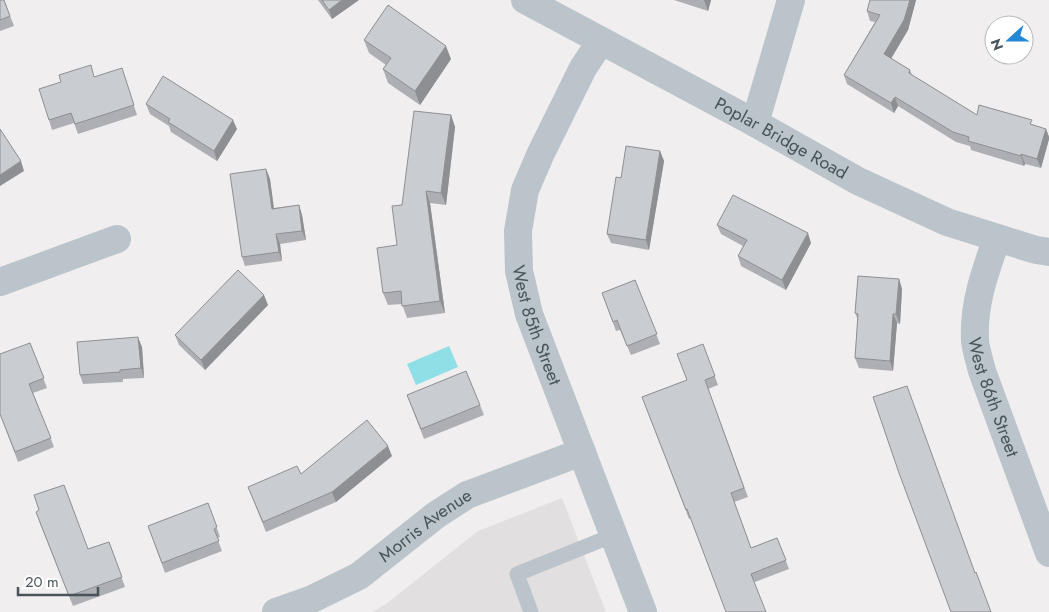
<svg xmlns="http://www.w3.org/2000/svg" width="1049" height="612" viewBox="0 0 1049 612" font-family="Jost,sans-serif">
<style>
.education{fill:#e2dfe0}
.water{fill:#8fdfe6}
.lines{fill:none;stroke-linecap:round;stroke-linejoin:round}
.lane{stroke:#bac4ca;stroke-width:15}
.street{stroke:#bac4ca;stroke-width:28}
.wall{fill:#adafb4}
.shaded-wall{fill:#8d8f92}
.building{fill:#c9ccd1;stroke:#8d8f92}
.labels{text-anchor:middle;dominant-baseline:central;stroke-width:4;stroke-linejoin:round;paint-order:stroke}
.street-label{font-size:18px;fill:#48545a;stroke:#fff}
</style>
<rect width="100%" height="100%" fill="#f1eeef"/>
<polygon class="education" points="562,498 606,612 372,612 386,604 478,531"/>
<polygon class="water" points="449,346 458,367 416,385 407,364"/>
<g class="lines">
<polyline class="lane" points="531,612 517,574 614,535"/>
<g class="street">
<path id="s1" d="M525,0l230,123 103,58 89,41 89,28 13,2"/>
<path id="s2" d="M601,41l-18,27 -42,85 -16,37 -7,41 1,40 10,43 114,298"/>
<polyline points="755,123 791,0"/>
<path id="s3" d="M997,238c-12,34 -24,66 -22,103 1,10 5,21 7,30l67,182"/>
<polyline points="0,282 117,239"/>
<path id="s4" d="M276,612l34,-12 49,-24 77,-61 31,-20 115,-43"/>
</g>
</g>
<g class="wall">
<polygon points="0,0 4,0 14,26 0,31"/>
<polygon points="318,0 359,0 332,19"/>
<polygon points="674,0 711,0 708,11"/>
<polygon points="870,0 916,0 908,30 891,58 910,70 912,75 977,115 1034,125 1046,129 1049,137 1049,139 1041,168 1025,164 1024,166 971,150 970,146 956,142 898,106 894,113 847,84 844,75 875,22 870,21 867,11"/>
<polygon points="364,40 451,59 420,105 388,83 383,69 386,65 369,53"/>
<polygon points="95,77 125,78 137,115 78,134 74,123 52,130 49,120"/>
<polygon points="146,104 237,129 217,161 171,132 169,126 150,114"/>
<polygon points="451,115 455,127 446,205 430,203 445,313 407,318 402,304 388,305 383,293 397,245 402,205"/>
<polygon points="660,151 664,161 649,250 611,243 607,234 621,178"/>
<polygon points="266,169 270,179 274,208 299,205 302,215 306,240 280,244 282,261 245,266 242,257"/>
<polygon points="717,225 811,243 786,290 741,266 738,256 743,246 721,234"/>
<polygon points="899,279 902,289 900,324 897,323 893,371 859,368 855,358 858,320 855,313"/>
<polygon points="635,280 660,344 631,355 620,330 616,331 602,293"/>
<polygon points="268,305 205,370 179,345 175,335"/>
<polygon points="30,343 47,388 33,393 54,447 18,462 0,414"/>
<polygon points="703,344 718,385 708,389 748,497 734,502 751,548 777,538 789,569 755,582 691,518 689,519 642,397 687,380"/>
<polygon points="142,347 144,378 123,379 123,382 83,384 80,375"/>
<polygon points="407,395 480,405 484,415 424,439"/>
<polygon points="392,456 336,502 266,532 248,487 301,474"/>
<polygon points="208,503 220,537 217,538 222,551 165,573 148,526"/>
<polygon points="39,521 88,549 109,542 125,587 73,606"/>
</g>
<g class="shaded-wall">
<polygon points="342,0 359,0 332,19 329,10"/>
<polygon points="704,0 711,0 708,11"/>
<polygon points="910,0 916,0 908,30 888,64 884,54"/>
<polygon points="446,46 451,59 420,105 415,91"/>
<polygon points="895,97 898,106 894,113 891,103"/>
<polygon points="451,115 455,127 446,205 441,193"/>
<polygon points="233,120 237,129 217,161 214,151"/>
<polygon points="1046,129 1049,137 1049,139 1041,168 1037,159"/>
<polygon points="660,151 664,161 649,250 646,240"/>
<polygon points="1021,154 1025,164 1024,166 1021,156"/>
<polygon points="21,161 24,171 0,186 0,175"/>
<polygon points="266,169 270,179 275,218 272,209"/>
<polygon points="426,191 430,203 445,313 440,301"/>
<polygon points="299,205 302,215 306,240 302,231"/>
<polygon points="808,233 811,243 786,290 782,280"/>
<polygon points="276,234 280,244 282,261 279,252"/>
<polygon points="899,279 902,289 900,324 896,314"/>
<polygon points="264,295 268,305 205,370 201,360"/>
<polygon points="893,314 897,323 893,371 890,361"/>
<polygon points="138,337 142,347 144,378 141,368"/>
<polygon points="388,446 392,456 336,502 332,492"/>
</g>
<g class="building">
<polygon points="0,0 4,0 10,16 0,20"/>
<polygon points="322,0 342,0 329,10"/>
<polygon points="870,0 910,0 904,20 884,54 910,70 909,73 977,115 979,105 1032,120 1030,124 1046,129 1037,159 1021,154 1021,156 968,141 969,137 953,132 895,97 891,103 844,75 880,15 867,11"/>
<polygon points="388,5 446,46 415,91 383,69 391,58 364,40"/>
<polygon points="91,65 94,77 122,68 134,105 75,124 71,113 49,120 39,89 61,82 59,75"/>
<polygon points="163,76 233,120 214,151 168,122 170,119 146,104"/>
<polygon points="414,111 451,115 441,193 426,191 440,301 402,306 401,291 383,293 377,248 397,245 392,206 402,205"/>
<polygon points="0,129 21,161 0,175"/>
<polygon points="626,146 660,151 646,240 607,234 616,177 621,178"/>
<polygon points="266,169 272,209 299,205 302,231 276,234 279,252 242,257 230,174"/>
<polygon points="733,195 808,233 782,280 738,256 747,240 717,225"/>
<polygon points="238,270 264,295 201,360 175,335"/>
<polygon points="858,276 899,279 896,314 893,314 890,361 855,358 858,314 855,313"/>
<polygon points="635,280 657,334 627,346 617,320 613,322 602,293"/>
<polygon points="138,337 141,368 120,370 120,372 80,375 77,342"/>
<polygon points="30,343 44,378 29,384 51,438 15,452 0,414 0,354"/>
<polygon points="703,344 715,376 705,380 744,488 731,493 751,548 777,538 786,560 751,574 766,612 726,612 687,509 686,510 642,397 687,380 677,354"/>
<polygon points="466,371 480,405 421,429 407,395"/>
<polygon points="907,386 975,573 976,572 991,612 951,612 899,473 873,397"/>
<polygon points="367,420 388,446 332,492 263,522 248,487 297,466 301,474"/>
<polygon points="64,485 88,549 109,542 122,577 69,596 36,512 39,510 34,495"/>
<polygon points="208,503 217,527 214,529 219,541 162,563 148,526"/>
</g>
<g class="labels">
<g class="street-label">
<text stroke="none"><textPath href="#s1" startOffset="291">Poplar Bridge Road</textPath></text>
<text stroke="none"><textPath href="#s2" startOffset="306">West 85th Street</textPath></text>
<text stroke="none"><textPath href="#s3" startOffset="165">West 86th Street</textPath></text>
<text stroke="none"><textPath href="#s4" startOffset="174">Morris Avenue</textPath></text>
</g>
</g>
<g transform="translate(1009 40) rotate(249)"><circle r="24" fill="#ffffff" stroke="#b6bbbd"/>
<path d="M0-4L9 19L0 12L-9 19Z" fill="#2487d5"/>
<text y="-8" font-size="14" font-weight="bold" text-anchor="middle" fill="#48545a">N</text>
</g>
<path d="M18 587v8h80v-8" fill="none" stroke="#48545a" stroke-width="2.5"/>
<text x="25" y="587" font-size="15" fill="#48545a" stroke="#ffffff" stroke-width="4" paint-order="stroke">20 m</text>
</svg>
